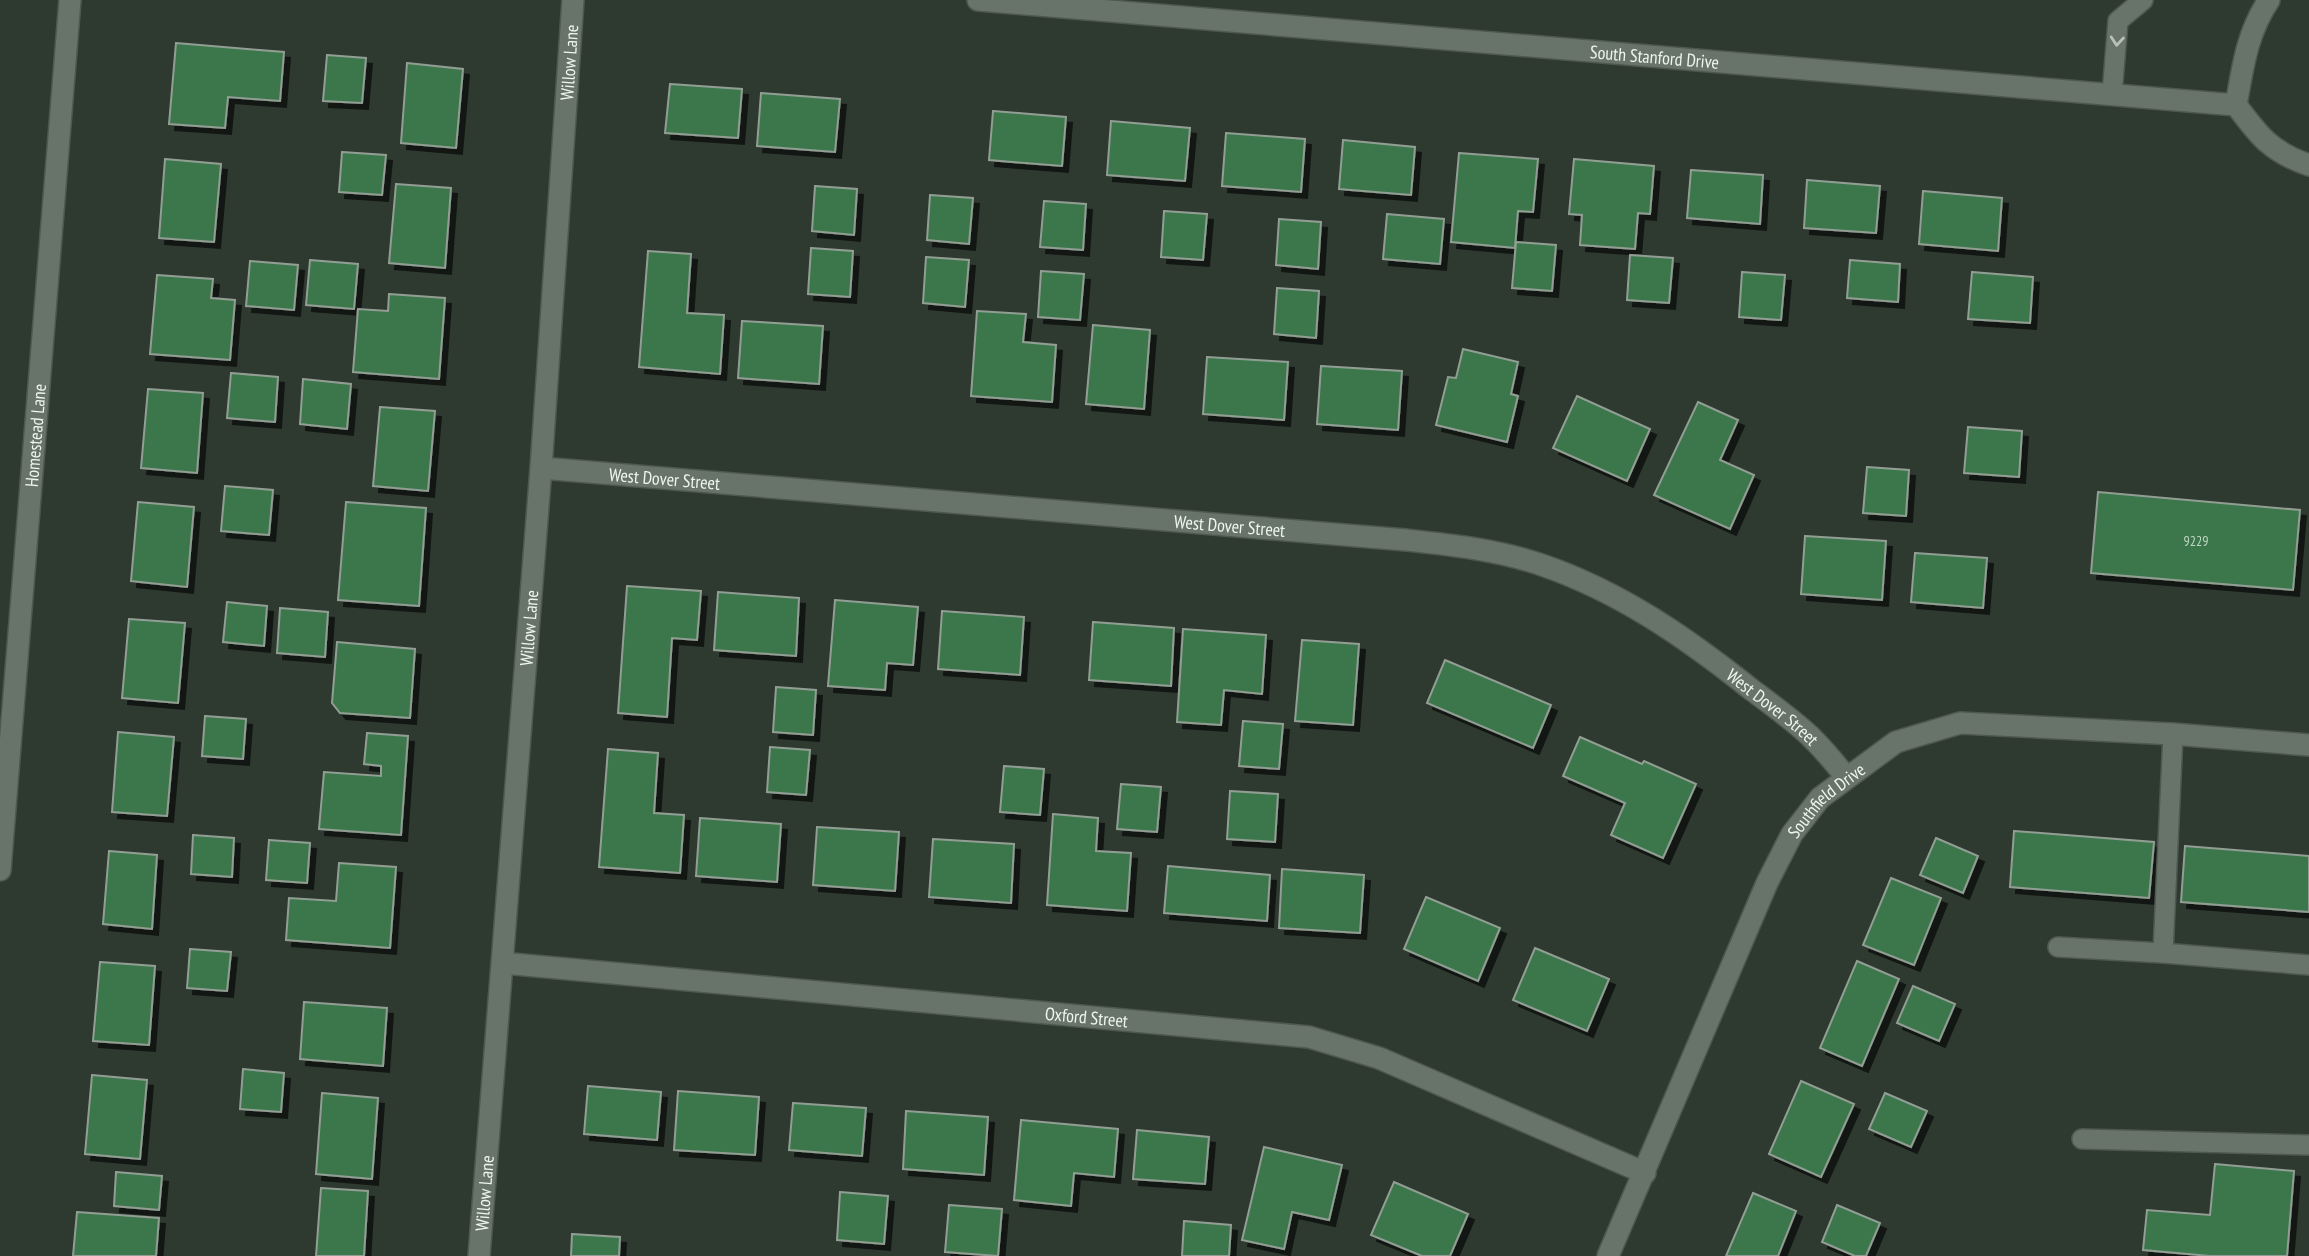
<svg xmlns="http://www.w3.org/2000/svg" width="2309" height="1256" viewBox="0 0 2309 1256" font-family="'PT Sans Narrow',sans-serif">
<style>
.building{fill:#3a774b;stroke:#929e94;stroke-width:2;filter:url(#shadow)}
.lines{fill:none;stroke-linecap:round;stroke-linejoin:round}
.lane-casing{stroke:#4e5750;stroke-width:22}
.street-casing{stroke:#4e5750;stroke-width:24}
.lane{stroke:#68746a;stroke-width:19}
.street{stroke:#68746a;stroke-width:21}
.oneway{stroke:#b9c1ba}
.labels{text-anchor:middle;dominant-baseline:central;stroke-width:5;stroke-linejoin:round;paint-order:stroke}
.number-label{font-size:14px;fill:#c2d6c7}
.street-label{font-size:18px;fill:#eff5f0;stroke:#252f26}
</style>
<defs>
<filter id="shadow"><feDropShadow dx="6" dy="6" stdDeviation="0" flood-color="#0009"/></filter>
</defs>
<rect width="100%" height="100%" fill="#2e3930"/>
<g class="building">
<polygon points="176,43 284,52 280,101 228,97 225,128 169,124"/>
<polygon points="327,55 366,58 362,103 323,101"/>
<polygon points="407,63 463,69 456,148 401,143"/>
<polygon points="670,84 742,89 738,138 665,133"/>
<polygon points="761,93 840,99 835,152 757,146"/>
<polygon points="993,111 1066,117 1062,166 989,160"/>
<polygon points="1111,121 1190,128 1185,181 1107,175"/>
<polygon points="1226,133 1305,139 1301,192 1222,186"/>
<polygon points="1343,140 1415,147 1411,195 1339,189"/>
<polygon points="342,152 386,155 382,195 339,192"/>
<polygon points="1459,153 1538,159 1533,212 1518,211 1515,248 1451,242"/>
<polygon points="165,159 221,164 214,242 159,238"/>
<polygon points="1574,159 1654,166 1650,214 1638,213 1635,249 1580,245 1582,215 1569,214"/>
<polygon points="1691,170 1763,175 1760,224 1687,218"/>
<polygon points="1807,180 1880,186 1876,233 1804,228"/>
<polygon points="396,184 451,188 445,268 389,263"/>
<polygon points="815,186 857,189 854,235 812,231"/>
<polygon points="1923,191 2002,198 1998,251 1919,244"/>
<polygon points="930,195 973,198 969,244 927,240"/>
<polygon points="1044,201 1086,204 1083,250 1040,247"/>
<polygon points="1164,211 1207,214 1203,260 1161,257"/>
<polygon points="1387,214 1444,219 1440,264 1383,259"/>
<polygon points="1279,219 1321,222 1318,269 1276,265"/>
<polygon points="1516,242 1556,245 1552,291 1512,288"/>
<polygon points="811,248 853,251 850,297 808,294"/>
<polygon points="648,251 691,254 687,313 724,315 720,374 639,367"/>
<polygon points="1630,255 1673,258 1669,303 1627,300"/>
<polygon points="926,257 969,260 965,307 923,303"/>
<polygon points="310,260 358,264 354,309 306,305"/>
<polygon points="1850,260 1900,264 1898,302 1847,298"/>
<polygon points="250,261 298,265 294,310 246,306"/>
<polygon points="1041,271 1084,274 1080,320 1038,317"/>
<polygon points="1742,272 1785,275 1781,320 1739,317"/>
<polygon points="1972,272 2033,277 2030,323 1968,319"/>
<polygon points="157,275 213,279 211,298 235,300 230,360 150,354"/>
<polygon points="1277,288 1319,291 1316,338 1274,334"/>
<polygon points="389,294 445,298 439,379 353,372 358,309 388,311"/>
<polygon points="977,311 1026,314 1023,342 1056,345 1052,402 971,396"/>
<polygon points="742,321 823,326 819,384 738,378"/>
<polygon points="1093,325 1150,330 1144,409 1086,404"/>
<polygon points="1463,349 1518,362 1511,394 1518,396 1507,442 1436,425 1448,377 1456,378"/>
<polygon points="1207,357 1288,362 1284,420 1203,414"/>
<polygon points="1321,366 1402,371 1398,430 1317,424"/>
<polygon points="231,373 278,377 275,422 227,418"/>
<polygon points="303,379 351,384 347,429 300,424"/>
<polygon points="148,389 203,393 197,473 141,468"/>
<polygon points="1577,396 1650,429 1627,481 1553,448"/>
<polygon points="1698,402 1738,420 1720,460 1754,475 1730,529 1654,495"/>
<polygon points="380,407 435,411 428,491 373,486"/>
<polygon points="1968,427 2022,431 2019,477 1964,473"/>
<polygon points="1867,467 1909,470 1906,516 1863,513"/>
<polygon points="225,486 273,490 269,535 221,531"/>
<polygon points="2098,492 2300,510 2293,590 2091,573"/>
<polygon points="138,502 194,507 187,587 131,581"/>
<polygon points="346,502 426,508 419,606 338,600"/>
<polygon points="1805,536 1886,541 1882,600 1801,594"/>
<polygon points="1915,553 1987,558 1983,608 1911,602"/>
<polygon points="627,586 701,591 697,640 672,638 667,717 618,713"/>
<polygon points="718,592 799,598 796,656 714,650"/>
<polygon points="835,600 918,607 913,665 887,663 885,690 828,686"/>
<polygon points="227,602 267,606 264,646 223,642"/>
<polygon points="280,608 328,612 325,657 277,653"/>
<polygon points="942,611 1024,617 1020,675 938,669"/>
<polygon points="129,619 185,623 178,703 122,698"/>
<polygon points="1093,622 1174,628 1171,686 1089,680"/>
<polygon points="1183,629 1266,635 1262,694 1224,690 1221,725 1177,722"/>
<polygon points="1302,640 1359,644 1353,725 1295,721"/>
<polygon points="337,642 415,649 410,718 340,713 332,703"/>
<polygon points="1445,660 1551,705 1533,748 1427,703"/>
<polygon points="776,687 816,690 813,735 773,732"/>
<polygon points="205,716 246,719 243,759 202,756"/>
<polygon points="1243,721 1283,724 1279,769 1239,766"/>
<polygon points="118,732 174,737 167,816 112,812"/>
<polygon points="367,733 408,736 401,835 319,829 324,772 381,776 381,766 364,764"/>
<polygon points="1580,737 1642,764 1644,761 1696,784 1663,858 1611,835 1625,803 1563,776"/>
<polygon points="770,747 810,750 806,795 767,792"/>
<polygon points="608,749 658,753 654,813 684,815 680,873 599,867"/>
<polygon points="1004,766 1044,769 1040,815 1000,812"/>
<polygon points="1121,784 1161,787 1157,832 1117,829"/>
<polygon points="1230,791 1278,794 1275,842 1227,839"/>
<polygon points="1053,814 1098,818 1096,851 1131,853 1127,911 1047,905"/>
<polygon points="700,818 781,824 777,882 696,876"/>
<polygon points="817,827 899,832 895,891 813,885"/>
<polygon points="2014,831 2154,842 2149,898 2010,887"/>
<polygon points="193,835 234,838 232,877 191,874"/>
<polygon points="1936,838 1978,856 1963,893 1920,875"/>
<polygon points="933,839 1014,844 1011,903 929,897"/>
<polygon points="269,840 310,843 307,883 266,880"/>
<polygon points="2185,846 2309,856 2309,912 2181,902"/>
<polygon points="109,851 157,855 152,929 103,924"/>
<polygon points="339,863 396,867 390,948 286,940 289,898 336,901"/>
<polygon points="1168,866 1270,875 1267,921 1164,913"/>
<polygon points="1282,869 1364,875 1360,933 1279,928"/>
<polygon points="1891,878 1941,898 1914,965 1863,945"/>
<polygon points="1426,897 1500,928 1478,981 1404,949"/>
<polygon points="1535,948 1609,979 1587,1031 1513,1000"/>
<polygon points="190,949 231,952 227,991 187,988"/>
<polygon points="1857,961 1899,979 1862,1066 1820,1048"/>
<polygon points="100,962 155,966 149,1045 93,1041"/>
<polygon points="1913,986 1955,1004 1939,1041 1897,1023"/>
<polygon points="304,1002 387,1008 383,1066 300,1059"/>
<polygon points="243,1069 284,1073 281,1112 240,1109"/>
<polygon points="92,1075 147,1080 140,1159 85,1154"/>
<polygon points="1801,1081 1854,1104 1821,1177 1769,1154"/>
<polygon points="588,1086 661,1092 657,1140 584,1134"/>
<polygon points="678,1091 759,1097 755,1155 674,1150"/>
<polygon points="322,1093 378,1098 372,1179 316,1174"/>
<polygon points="1885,1093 1927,1111 1911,1147 1869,1129"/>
<polygon points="793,1103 866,1108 862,1156 789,1150"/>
<polygon points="906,1111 988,1117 984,1175 903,1169"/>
<polygon points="1021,1120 1118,1129 1114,1177 1074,1173 1071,1206 1014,1200"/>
<polygon points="1137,1130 1209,1137 1205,1184 1133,1179"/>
<polygon points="1264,1147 1342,1165 1329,1220 1292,1212 1284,1249 1242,1240"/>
<polygon points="2215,1164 2294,1171 2287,1256 2210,1256 2143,1250 2147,1210 2210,1215"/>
<polygon points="116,1172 162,1176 159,1210 114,1206"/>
<polygon points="1394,1182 1468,1214 1450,1256 1422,1256 1371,1235"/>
<polygon points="321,1188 368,1191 364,1256 316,1256"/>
<polygon points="840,1192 888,1196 884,1244 837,1240"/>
<polygon points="1753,1193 1796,1211 1778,1256 1726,1256"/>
<polygon points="949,1205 1002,1209 998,1256 945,1252"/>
<polygon points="1837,1205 1880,1223 1866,1256 1855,1256 1822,1242"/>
<polygon points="77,1212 159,1218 156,1256 73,1256"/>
<polygon points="1184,1221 1231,1225 1229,1256 1182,1256"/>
<polygon points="572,1234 620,1237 619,1256 571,1256"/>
</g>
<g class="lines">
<defs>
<g id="lane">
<polyline points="2112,94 2118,21 2143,0"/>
<polyline points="2173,734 2163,953 2309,965"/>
<polyline points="2058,947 2163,953"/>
<polyline points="2082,1139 2309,1145"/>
</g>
<g id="street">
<path id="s1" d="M978,0l1258,105c23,31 35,47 73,60"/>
<path d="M2236,105c7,-39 11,-72 33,-105"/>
<path id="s2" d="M541,468l865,72c46,5 93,10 136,25 79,27 146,74 210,125 20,15 41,30 59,47 12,12 24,26 35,40"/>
<path id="s3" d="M0,870l70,-870"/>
<path id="s4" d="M503,963l806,74 70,21 266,115"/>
<path id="s5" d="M479,1256l62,-788 32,-468"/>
<path id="s6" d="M1608,1256l159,-373 25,-49 28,-36 76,-56 64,-19 213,11 136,11"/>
</g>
</defs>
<use href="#lane" class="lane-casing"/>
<use href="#street" class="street-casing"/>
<use href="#lane" class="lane"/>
<use href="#street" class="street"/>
</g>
<defs><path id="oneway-chevron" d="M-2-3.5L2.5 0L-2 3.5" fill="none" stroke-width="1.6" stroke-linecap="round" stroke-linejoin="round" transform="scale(1.75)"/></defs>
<use class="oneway" href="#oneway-chevron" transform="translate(2117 41) rotate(95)"/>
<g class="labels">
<g class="number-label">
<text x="2196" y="541">9229</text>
</g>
<g class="street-label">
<text stroke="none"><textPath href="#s1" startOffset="679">South Stanford Drive</textPath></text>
<text stroke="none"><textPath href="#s5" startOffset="1197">Willow Lane</textPath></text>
<text stroke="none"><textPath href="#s3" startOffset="436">Homestead Lane</textPath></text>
<text stroke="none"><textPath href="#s2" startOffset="124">West Dover Street</textPath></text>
<text stroke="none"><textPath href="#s2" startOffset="691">West Dover Street</textPath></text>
<text stroke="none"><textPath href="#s5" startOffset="630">Willow Lane</textPath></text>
<text stroke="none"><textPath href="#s2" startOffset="1279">West Dover Street</textPath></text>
<text stroke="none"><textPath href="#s6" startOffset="509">Southfield Drive</textPath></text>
<text stroke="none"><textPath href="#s4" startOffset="586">Oxford Street</textPath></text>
<text stroke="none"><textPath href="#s5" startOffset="63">Willow Lane</textPath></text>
</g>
</g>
</svg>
